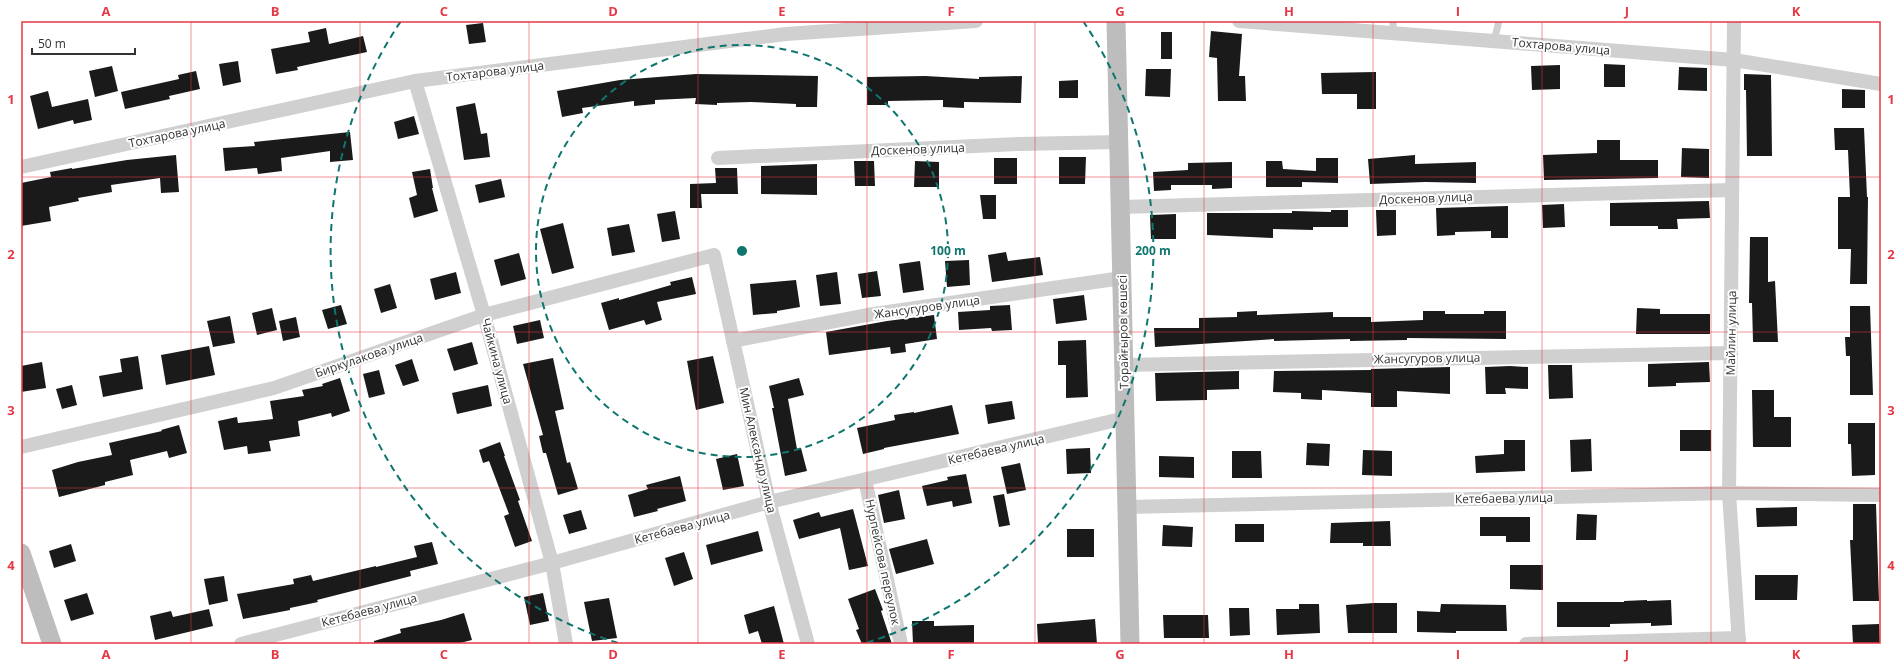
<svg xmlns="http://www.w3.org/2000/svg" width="1902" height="665" viewBox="0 0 1902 665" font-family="'Open Sans',sans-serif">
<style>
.building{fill:#1a1a1a}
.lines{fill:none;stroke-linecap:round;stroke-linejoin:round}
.lane{stroke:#d0d0d0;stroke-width:7}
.street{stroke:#d0d0d0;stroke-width:14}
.secondary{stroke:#bdbdbd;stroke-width:19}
.grid{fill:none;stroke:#e63946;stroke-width:1;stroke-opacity:0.55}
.ring{fill:none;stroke:#0f766e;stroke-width:2;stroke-dasharray:7 5}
.labels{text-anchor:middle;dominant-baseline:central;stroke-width:4;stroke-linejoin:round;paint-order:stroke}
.street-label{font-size:12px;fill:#333;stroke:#fff}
.centre{fill:#0f766e;stroke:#fff;stroke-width:2}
.ring-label{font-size:12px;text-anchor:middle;font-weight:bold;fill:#0f766e;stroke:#fff;stroke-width:4;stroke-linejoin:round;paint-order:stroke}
.neatline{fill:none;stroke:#e63946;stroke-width:1.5}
.grid-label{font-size:13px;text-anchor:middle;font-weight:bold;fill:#e63946}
</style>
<rect width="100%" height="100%" fill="#fff"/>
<g class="building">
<polygon points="483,23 486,42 469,44 466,25"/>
<polygon points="326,28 329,44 363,36 367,52 297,67 298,70 276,74 271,49 310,42 308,32"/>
<polygon points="1211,31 1242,34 1239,76 1245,76 1246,101 1218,101 1217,58 1209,57"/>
<rect x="1161" y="32" width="11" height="27"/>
<polygon points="238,61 241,82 223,86 219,64"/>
<polygon points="1604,64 1625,65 1625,87 1604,87"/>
<polygon points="1560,65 1560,89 1532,90 1531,66"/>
<polygon points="112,66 118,91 95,97 89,71"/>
<polygon points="1679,67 1707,68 1707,91 1678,90"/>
<polygon points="1146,69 1171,69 1170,97 1145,96"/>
<polygon points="196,71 200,89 169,96 170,99 125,109 121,92 179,79 178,75"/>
<polygon points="1376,72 1376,109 1357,109 1357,94 1322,94 1321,73"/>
<polygon points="696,74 818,76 817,107 796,107 796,104 751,102 717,103 717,105 695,104 696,98 655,100 655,104 634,106 634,101 582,108 583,113 562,117 557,91 620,80"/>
<polygon points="1744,74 1771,75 1772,156 1747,156 1746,90 1744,90"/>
<polygon points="925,76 979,79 979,77 1022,76 1021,103 964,102 964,108 943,107 943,100 888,101 888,105 867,105 867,77"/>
<polygon points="1078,80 1078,98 1059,98 1059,81"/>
<polygon points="1842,89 1865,90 1865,108 1842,108"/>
<polygon points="48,91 52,107 88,99 92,120 74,124 73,120 38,129 30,96"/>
<polygon points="475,103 481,134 487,133 490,157 464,160 456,107"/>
<polygon points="414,116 419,134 398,139 394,122"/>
<polygon points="1834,128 1864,128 1867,197 1868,197 1867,284 1850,284 1851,249 1838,249 1838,197 1850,197 1848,150 1835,150"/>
<polygon points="350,132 353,160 330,162 330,151 281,158 282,171 258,174 257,168 225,171 223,148 255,146 254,142"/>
<polygon points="1597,140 1620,140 1620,160 1658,160 1658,178 1544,180 1543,155 1597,153"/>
<polygon points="1682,148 1709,149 1709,178 1681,177"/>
<polygon points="176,155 179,192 161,193 160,178 111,185 112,192 78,198 79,201 49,207 51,221 21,226 21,183 51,177 50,172 72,168 72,169 127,160"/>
<polygon points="1415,155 1415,164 1476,162 1476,183 1425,182 1370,184 1368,159"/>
<polygon points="1059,157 1086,157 1085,184 1059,184"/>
<rect x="994" y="158" width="23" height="26"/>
<polygon points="1316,158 1338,158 1338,183 1302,182 1302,187 1266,187 1266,161 1282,161 1283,169 1316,171"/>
<polygon points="854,161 874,161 875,186 855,186"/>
<polygon points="915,161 939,162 939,187 914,187"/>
<polygon points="1232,162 1232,188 1212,189 1212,185 1171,185 1171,190 1154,191 1153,172 1188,170 1188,163"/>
<polygon points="817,164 817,195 761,194 761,166"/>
<polygon points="715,168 737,168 738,194 701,194 702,208 690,208 690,184 716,183"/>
<polygon points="430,169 433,188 432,188 438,211 414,218 409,198 417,195 412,172"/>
<polygon points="501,179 505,197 479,203 475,185"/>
<polygon points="980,195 996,195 996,219 983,219"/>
<polygon points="1709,201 1710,218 1677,219 1678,229 1658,229 1658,226 1610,226 1610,203"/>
<polygon points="1564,204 1565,227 1543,228 1542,205"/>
<polygon points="1508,206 1508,238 1491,238 1491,231 1455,232 1455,235 1437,236 1436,208"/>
<polygon points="1331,210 1348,210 1348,227 1313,227 1313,230 1273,229 1273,238 1207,235 1207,213 1292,213 1292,211 1331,212"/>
<polygon points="1376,210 1396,210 1396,235 1377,236"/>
<polygon points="675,211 680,239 662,242 657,214"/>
<polygon points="1176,214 1176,239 1151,239 1150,215"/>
<polygon points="563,223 574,268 552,274 540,229"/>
<polygon points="629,224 635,252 612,256 607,228"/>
<polygon points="1750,237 1768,237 1768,282 1775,281 1778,342 1753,342 1752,303 1749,303"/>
<polygon points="1006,252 1008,261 1040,257 1043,275 992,282 988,255"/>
<polygon points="519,253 526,279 501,286 494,260"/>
<polygon points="969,260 970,285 947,287 945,261"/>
<polygon points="920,261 924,290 903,293 899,264"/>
<polygon points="877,271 881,296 862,298 858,274"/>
<polygon points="456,272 461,293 435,300 430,279"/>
<polygon points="837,272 841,304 820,306 816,275"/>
<polygon points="692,277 696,294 657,302 662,320 646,325 644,320 609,330 601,303 619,298 619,300 671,285 670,282"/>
<polygon points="796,280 800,307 777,311 777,313 753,315 750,284"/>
<polygon points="390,284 397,308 381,313 374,289"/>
<polygon points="1084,295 1087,320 1056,324 1053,299"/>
<polygon points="341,305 347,324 328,329 322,310"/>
<polygon points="1010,305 1012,330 992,331 991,328 959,330 958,312 990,310 990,306"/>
<polygon points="1850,306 1870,306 1873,395 1850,395 1850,356 1846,356 1845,337 1850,337"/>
<polygon points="272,308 277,330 257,335 252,313"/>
<polygon points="1637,308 1660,309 1660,314 1710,314 1710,334 1636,334"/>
<polygon points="1257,311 1257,315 1333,312 1333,317 1371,317 1371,322 1423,320 1423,311 1445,311 1445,314 1484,314 1484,311 1506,311 1506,339 1407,338 1407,340 1350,341 1350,339 1274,341 1274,339 1155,347 1154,328 1199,328 1199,318 1237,317 1237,312"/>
<polygon points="934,315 937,339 905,344 906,352 891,354 890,347 829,355 826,332 887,321"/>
<polygon points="230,316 235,343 213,347 207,321"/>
<polygon points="296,317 300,337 283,341 279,321"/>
<polygon points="540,320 544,338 517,344 513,326"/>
<polygon points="1086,340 1088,397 1066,398 1066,365 1058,365 1058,341"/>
<polygon points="472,342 478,364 454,371 447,349"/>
<polygon points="209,346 215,375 166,385 161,355"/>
<polygon points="138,356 143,389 103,397 99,376 122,372 120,359"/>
<polygon points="713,356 724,403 696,410 687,361"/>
<polygon points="553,358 564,409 555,411 567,463 570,462 578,489 558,495 546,453 543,453 539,436 543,435 523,364"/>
<polygon points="412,359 419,381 403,386 395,365"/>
<polygon points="42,362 46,388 21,392 21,366"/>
<polygon points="1709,362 1710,382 1676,383 1676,386 1648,387 1648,364"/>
<polygon points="1548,365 1572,365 1573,398 1549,399"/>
<polygon points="1510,366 1528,367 1528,389 1505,388 1506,394 1486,394 1485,367"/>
<polygon points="1450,367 1450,394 1397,391 1397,407 1371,407 1371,393 1322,390 1322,400 1301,399 1301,393 1273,392 1274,371 1371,370 1371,369"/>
<polygon points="379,370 385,394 369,398 363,374"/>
<polygon points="1239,371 1239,389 1207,390 1207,400 1156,401 1155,373"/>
<polygon points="340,378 350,411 332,417 331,413 298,421 300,436 269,441 271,451 248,454 247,446 224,450 218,421 237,417 238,423 273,419 270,401 304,396 302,390 323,386 322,384"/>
<polygon points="799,378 804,395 788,399 797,449 801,448 807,471 785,476 772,408 774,408 769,386"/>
<polygon points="72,385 77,405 62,409 56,389"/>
<polygon points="488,385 492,406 457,414 452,393"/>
<polygon points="1752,390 1774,390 1774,417 1791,417 1791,447 1753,447"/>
<polygon points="1012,401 1015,419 988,424 985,405"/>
<polygon points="952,405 959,434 884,448 884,449 863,454 857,428 895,420 894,415 914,412 914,413"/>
<polygon points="1848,423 1875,423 1875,475 1852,476 1851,444 1848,444"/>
<polygon points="179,425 187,453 169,458 167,451 130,460 133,475 105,482 105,485 59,497 52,470 78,462 112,455 109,443 162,431 161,430"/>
<rect x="1680" y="430" width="31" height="21"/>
<polygon points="1591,439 1592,471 1571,472 1570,440"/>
<polygon points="1504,440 1525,440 1525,471 1476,473 1475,456 1504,454"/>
<polygon points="500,442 505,456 504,456 520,500 518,501 532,541 515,547 504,516 509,514 489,461 483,463 479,450"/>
<polygon points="1307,443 1330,444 1329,466 1306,465"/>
<polygon points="1090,448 1091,473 1067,474 1066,449"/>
<polygon points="1363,450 1392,451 1392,476 1362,475"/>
<polygon points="1232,451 1261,451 1262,478 1232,478"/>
<polygon points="737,454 744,486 723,490 716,459"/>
<polygon points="1159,456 1194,457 1194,478 1159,477"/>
<polygon points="1020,463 1026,490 1007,494 1001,467"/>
<polygon points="966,474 972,503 953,507 952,501 927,506 922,486 948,480 947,477"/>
<polygon points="680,476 686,501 657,509 658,511 634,517 628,495 648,489 646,485"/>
<polygon points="899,490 905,519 884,523 878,495"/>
<polygon points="1004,494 1010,525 999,527 993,496"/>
<polygon points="1853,504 1876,504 1879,601 1853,601 1850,540 1853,540"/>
<polygon points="1797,507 1797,526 1757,527 1756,508"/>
<polygon points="853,509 868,566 849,570 840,528 799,539 793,520 819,512 821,517"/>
<polygon points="581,510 587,529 569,534 563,515"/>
<polygon points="1577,514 1597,515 1596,540 1576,540"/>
<polygon points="1480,517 1530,517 1530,542 1506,542 1506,536 1480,536"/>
<polygon points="1390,521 1391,546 1363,546 1363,543 1330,543 1331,523"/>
<rect x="1235" y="524" width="29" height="18"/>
<polygon points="1163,525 1193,527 1192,547 1162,546"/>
<rect x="1067" y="529" width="27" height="28"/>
<polygon points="758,531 763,551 711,565 706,545"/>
<polygon points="927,539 934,564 896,574 889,549"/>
<polygon points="432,542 438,564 410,571 411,576 317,600 318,602 290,608 290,610 243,619 237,594 294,584 293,579 311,575 313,581 376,566 376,567 417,557 414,546"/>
<polygon points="71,544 76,561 54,568 49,551"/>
<polygon points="684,552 693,579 674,586 665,558"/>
<polygon points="1510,565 1543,565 1543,590 1510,589"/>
<polygon points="1755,575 1798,575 1797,600 1755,600"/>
<polygon points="224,576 228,601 209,605 204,579"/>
<polygon points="875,589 883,610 881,611 892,644 862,644 856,630 859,629 848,599"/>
<polygon points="87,593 94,614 71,621 64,600"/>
<polygon points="543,593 549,621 530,625 524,597"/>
<polygon points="609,598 617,638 592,641 584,602"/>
<polygon points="1647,600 1647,601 1671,600 1672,625 1651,626 1651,623 1610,624 1610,627 1557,627 1557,602 1624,602 1624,601"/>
<polygon points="1374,603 1397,603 1397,633 1348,633 1346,605"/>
<polygon points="1299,604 1319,604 1320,633 1277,635 1276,609 1299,609"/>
<polygon points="1441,604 1506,605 1507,631 1456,631 1456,633 1417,632 1417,611 1440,612"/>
<polygon points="774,606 784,644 762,644 758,631 749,634 744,615"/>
<polygon points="1229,608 1249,608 1250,635 1230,636"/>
<polygon points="209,609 213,626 155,640 150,616 171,611 173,617"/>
<polygon points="464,613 472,640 456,644 374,644 374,641 401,633 400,629 441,620"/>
<polygon points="1163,615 1208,615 1209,638 1164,638"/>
<polygon points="1095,619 1097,644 1038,644 1037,624"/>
<polygon points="912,621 934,621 934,626 974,625 974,644 913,644"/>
<polygon points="1879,624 1880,644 1853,644 1852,625"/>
</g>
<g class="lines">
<g class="lane">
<polyline points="1393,33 1393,21"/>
<polyline points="1494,41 1499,21"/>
</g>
<g class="street">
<polyline points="1239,21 1734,60 1881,84"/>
<polyline points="1734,21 1729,493 1739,644"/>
<polyline points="415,81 484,315 552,563 566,644"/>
<polyline points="718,158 1018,144 1119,142"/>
<polyline points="21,167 415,81 786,34 976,21"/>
<polyline points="1120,207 1732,190"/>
<polyline points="733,341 867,315 1122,278"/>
<polyline points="1124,365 1731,353"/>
<polyline points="21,447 274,388 484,315 714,255 769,502 808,644"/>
<polyline points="865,480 901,644"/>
<polyline points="1127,507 1729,493 1881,495"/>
<polyline points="241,644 552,563 769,502 1125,418"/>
<polyline points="1526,644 1739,638"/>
</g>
<g class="secondary">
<polyline points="1116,21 1130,644"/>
<polyline points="21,553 52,644"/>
</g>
</g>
<path class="grid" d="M191,21v623M360,21v623M529,21v623M698,21v623M867,21v623M1035,21v623M1204,21v623M1373,21v623M1542,21v623M1711,21v623M21,177h1860M21,332h1860M21,488h1860"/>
<g class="ring">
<circle cx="742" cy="251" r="206"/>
<path d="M618 643A411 411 0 0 1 401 21M1083 21A411 411 0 0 1 866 643"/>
</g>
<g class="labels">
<g class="street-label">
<text transform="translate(1561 46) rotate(5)">Тохтарова улица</text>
<text transform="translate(495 71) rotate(-7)">Тохтарова улица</text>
<text transform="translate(177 133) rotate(-12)">Тохтарова улица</text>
<text transform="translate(918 149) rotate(-2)">Доскенов улица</text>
<text transform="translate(1426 198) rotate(-2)">Доскенов улица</text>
<text transform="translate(927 307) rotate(-8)">Жансугуров улица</text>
<text transform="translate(1123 332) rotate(-91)">Торайғыров көшесі</text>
<text transform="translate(1731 333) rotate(-89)">Майлин улица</text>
<text transform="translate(369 355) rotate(-19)">Биркулакова улица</text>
<text transform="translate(1427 358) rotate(-1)">Жансугуров улица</text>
<text transform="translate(497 361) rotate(75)">Чайкина улица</text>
<text transform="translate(996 449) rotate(-13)">Кетебаева улица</text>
<text transform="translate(758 450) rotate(77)">Мин Александр улица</text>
<text transform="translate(1504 498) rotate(-1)">Кетебаева улица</text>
<text transform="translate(682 527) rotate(-15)">Кетебаева улица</text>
<text transform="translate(883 562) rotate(78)">Нурпейсова переулок</text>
<text transform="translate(369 610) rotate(-15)">Кетебаева улица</text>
</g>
</g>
<circle cx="742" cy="251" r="6" class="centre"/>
<g class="ring-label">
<text x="948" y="255">100 m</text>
<text x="1153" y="255">200 m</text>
</g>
<rect width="1902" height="665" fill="none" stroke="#ffffff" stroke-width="44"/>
<path d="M32 48v6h103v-6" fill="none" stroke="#333333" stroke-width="2"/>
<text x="38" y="48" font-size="12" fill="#333333" stroke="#ffffff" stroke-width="3" paint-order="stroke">50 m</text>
<rect x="22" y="22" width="1858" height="621" class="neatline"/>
<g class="grid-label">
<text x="106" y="16">A</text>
<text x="275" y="16">B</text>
<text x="444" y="16">C</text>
<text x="613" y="16">D</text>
<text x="782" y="16">E</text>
<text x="951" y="16">F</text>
<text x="1120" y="16">G</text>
<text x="1289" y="16">H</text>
<text x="1458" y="16">I</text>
<text x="1627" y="16">J</text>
<text x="1796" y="16">K</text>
<text x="11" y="104">1</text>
<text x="1891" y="104">1</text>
<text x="11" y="259">2</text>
<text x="1891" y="259">2</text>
<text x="11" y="415">3</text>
<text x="1891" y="415">3</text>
<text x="11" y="570">4</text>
<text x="1891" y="570">4</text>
<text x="106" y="659">A</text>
<text x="275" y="659">B</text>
<text x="444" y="659">C</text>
<text x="613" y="659">D</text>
<text x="782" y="659">E</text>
<text x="951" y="659">F</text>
<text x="1120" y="659">G</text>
<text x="1289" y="659">H</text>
<text x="1458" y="659">I</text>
<text x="1627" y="659">J</text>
<text x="1796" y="659">K</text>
</g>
</svg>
